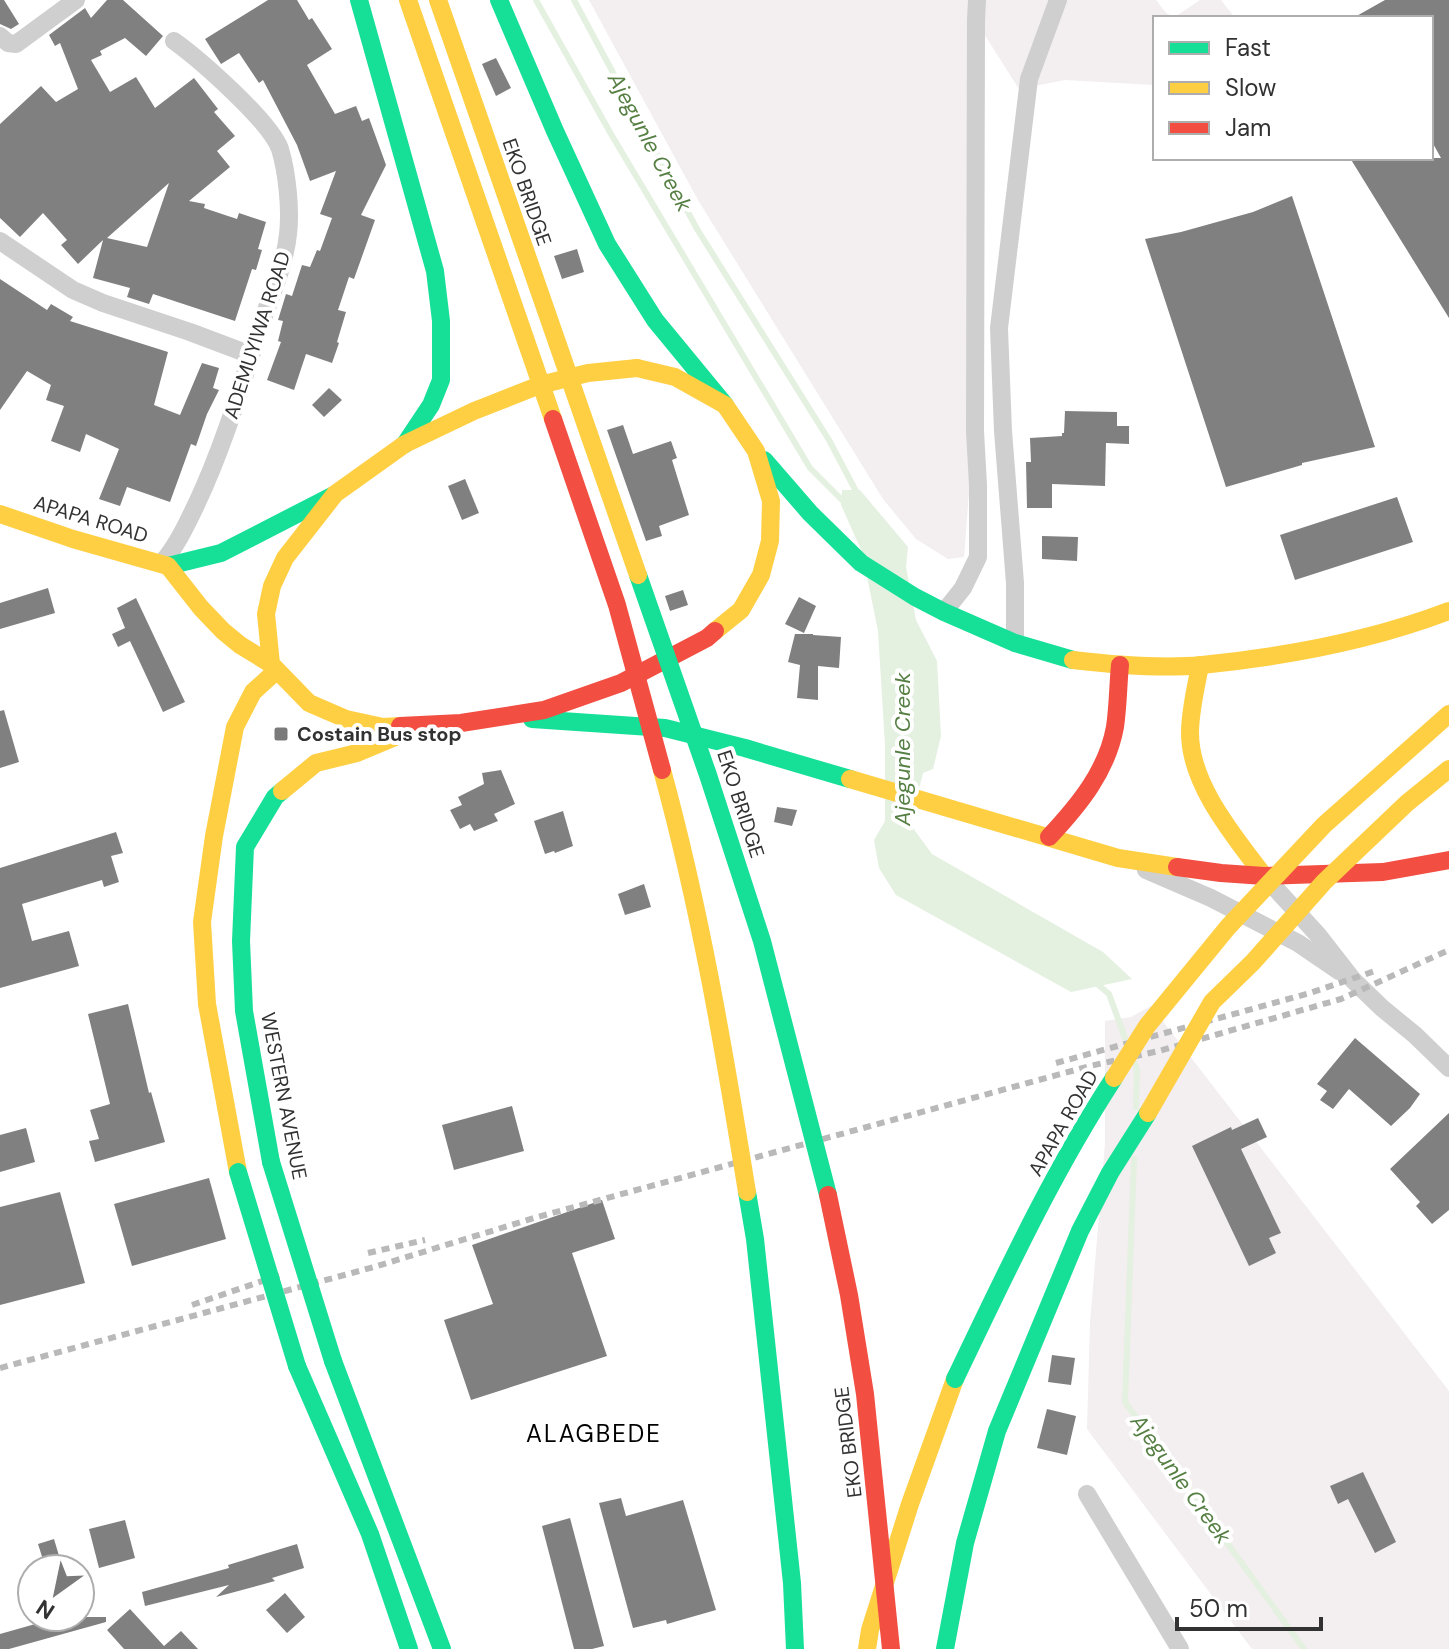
<svg xmlns="http://www.w3.org/2000/svg" width="1449" height="1649" viewBox="0 0 1449 1649" font-family="'DM Sans',sans-serif">
<style>
.green{fill:#f3eeef}
.water{fill:#e4f0e0}
.lines{fill:none;stroke-linecap:round;stroke-linejoin:round}
.stream{stroke:#e4f0e0;stroke-width:6}
.building{fill:#808080;fill-rule:evenodd}
.street{stroke:#cfcfcf;stroke-width:18}
.fast{stroke:#16e098;stroke-width:18}
.slow{stroke:#ffcf43;stroke-width:18}
.jam{stroke:#f24e42;stroke-width:18}
.rail{stroke:#b9b9b9;stroke-width:6;stroke-dasharray:8 6;stroke-linecap:butt}
.fast-bridge{stroke:#16e098;stroke-width:18}
.slow-bridge{stroke:#ffcf43;stroke-width:18}
.jam-bridge{stroke:#f24e42;stroke-width:18}
.poi-dot{fill:#7a7a7a;stroke:#fff;stroke-width:3}
.labels{text-anchor:middle;dominant-baseline:central;stroke-width:8;stroke-linejoin:round;paint-order:stroke}
.street-label{font-size:20px;fill:#323232;stroke:#fff}
.poi-label{font-size:20px;font-weight:bold;fill:#323232;stroke:#fff;text-anchor:start}
.water-label{font-size:22px;font-style:italic;fill:#557f43;stroke:#fff}
.quarter-label{font-size:24px;letter-spacing:2px;fill:#000;stroke:#fff}
</style>
<rect width="100%" height="100%" fill="#fff"/>
<g class="green">
<polygon points="589,0 1156,0 1166,13 1175,17 1200,0 1221,0 1235,18 1155,18 1155,85 1065,80 1019,89 972,15 971,466 964,557 948,559 916,539 883,499 698,200"/>
<polygon points="1151,1006 1449,1391 1449,1649 1252,1649 1087,1429 1090,1324 1105,1143 1105,1021 1131,1017"/>
</g>
<polygon class="water" points="842,490 860,490 908,547 906,567 916,620 937,661 941,736 933,769 923,773 910,824 932,854 1103,952 1132,979 1071,992 896,895 879,868 874,840 885,821 885,745 878,631 862,552 841,505"/>
<g class="lines">
<g class="stream">
<polyline points="536,0 611,134 810,468 847,505"/>
<polyline points="574,0 697,229 829,440 858,495"/>
<polyline points="1095,982 1109,994 1125,1038"/>
<polyline points="1135,1063 1137,1070 1136,1107"/>
<polyline points="1134,1159 1125,1402 1304,1649"/>
</g>
</g>
<g class="building">
<polygon points="0,0 4,0 19,24 11,29 0,24"/>
<path d="M107,0h16l40,36 -17,20 -21,-18 -25,13 2,4 -11,5 19,32 26,-15 19,31 39,-30 24,31 -4,3 21,24 -18,15 13,16 -41,34 16,3 -1,4 33,11 2,-6 27,9 -8,27 4,1 -6,20 -4,-1 -17,52 -82,-27 -4,10 -22,-7 3,-9 -37,-10 10,-38 -25,24 -17,-19 6,-5 -24,-27 -23,24 -20,-19v-94l41,-38 15,16 22,-13 -18,-46 -5,3 -6,-11 36,-27 6,10zM169,183l-22,64 -40,-9z"/>
<polygon points="268,0 297,0 309,20 312,18 332,49 307,65 335,114 356,106 362,121 369,118 386,165 361,215 375,220 354,279 349,277 338,310 346,312 337,342 339,343 332,363 306,354 294,390 267,380 281,342 278,341 283,321 278,320 286,294 292,296 302,265 310,267 317,250 320,251 332,218 320,214 336,171 310,181 297,145 263,80 259,83 239,53 221,64 205,39"/>
<polygon points="1385,0 1449,0 1449,318 1350,158 1441,158 1431,140 1431,18 1353,18"/>
<polygon points="496,58 511,88 496,96 482,64"/>
<polygon points="1292,196 1375,447 1302,463 1302,465 1226,487 1145,239 1181,232 1253,212"/>
<polygon points="577,249 584,272 562,279 554,256"/>
<polygon points="0,279 47,310 51,304 73,317 70,321 168,352 154,405 180,415 202,363 219,368 213,388 219,390 207,414 196,446 191,444 170,502 127,487 120,506 99,499 119,449 86,434 80,452 51,441 64,406 46,400 51,385 27,371 0,410"/>
<polygon points="329,388 342,400 324,417 312,405"/>
<polygon points="1065,411 1117,412 1117,426 1129,426 1129,444 1106,443 1105,486 1052,484 1052,508 1027,508 1026,462 1031,462 1030,438 1062,436 1062,433 1064,433"/>
<polygon points="623,425 633,454 671,441 677,458 672,460 689,515 659,526 662,536 646,541 607,430"/>
<polygon points="465,479 479,513 462,520 448,486"/>
<polygon points="1397,497 1413,542 1295,580 1280,535"/>
<polygon points="1042,536 1078,537 1077,561 1042,559"/>
<polygon points="48,588 55,613 0,629 0,603"/>
<polygon points="683,590 688,605 670,611 665,596"/>
<polygon points="799,597 816,606 804,633 785,624"/>
<polygon points="136,598 185,702 163,712 130,641 118,647 112,634 125,628 117,608"/>
<polygon points="795,634 813,634 813,635 841,637 839,668 818,666 818,700 797,698 800,665 788,662"/>
<polygon points="4,710 19,762 0,768 0,711"/>
<polygon points="501,770 515,804 494,814 498,821 474,831 470,824 460,829 450,810 462,805 458,797 484,784 482,773"/>
<polygon points="777,807 797,810 792,826 774,822"/>
<polygon points="563,811 573,846 555,853 554,851 545,854 534,821"/>
<polygon points="116,832 123,853 111,856 119,882 104,887 102,880 22,904 32,941 69,931 79,966 0,988 0,868"/>
<polygon points="644,884 651,907 625,915 618,894"/>
<polygon points="128,1004 149,1093 151,1092 165,1142 95,1162 89,1141 99,1139 90,1110 110,1104 88,1014"/>
<polygon points="1355,1038 1420,1094 1410,1108 1391,1126 1349,1089 1333,1109 1320,1100 1327,1091 1317,1084"/>
<polygon points="512,1106 524,1151 454,1170 442,1125"/>
<polygon points="1449,1113 1449,1210 1432,1224 1416,1206 1420,1202 1390,1169"/>
<polygon points="1258,1118 1267,1137 1241,1149 1281,1233 1269,1238 1276,1253 1249,1266 1192,1146 1231,1127 1232,1130"/>
<polygon points="26,1128 35,1162 0,1172 0,1135"/>
<polygon points="209,1178 226,1239 132,1266 114,1204"/>
<polygon points="60,1192 85,1283 0,1305 0,1207"/>
<polygon points="602,1200 615,1239 572,1253 607,1356 471,1400 444,1320 493,1304 472,1245"/>
<polygon points="1052,1355 1075,1358 1071,1385 1048,1382"/>
<polygon points="1047,1409 1076,1416 1067,1455 1037,1448"/>
<polygon points="1363,1472 1396,1542 1375,1553 1348,1499 1338,1504 1330,1486"/>
<polygon points="621,1498 626,1516 683,1500 716,1610 667,1624 666,1620 633,1628 599,1503"/>
<polygon points="570,1518 604,1646 592,1649 574,1649 542,1526"/>
<polygon points="125,1520 135,1558 99,1568 89,1529"/>
<polygon points="54,1539 63,1569 46,1569 38,1544"/>
<polygon points="297,1544 304,1568 272,1578 275,1581 216,1597 229,1585 145,1606 142,1592 229,1568 228,1565"/>
<polygon points="285,1593 305,1617 287,1633 266,1610"/>
<polygon points="130,1609 164,1646 181,1631 198,1649 124,1649 107,1630"/>
<polygon points="60,1617 106,1617 106,1622 9,1649 0,1649 0,1634"/>
</g>
<g class="lines">
<g class="street">
<polyline points="0,36 8,43 16,44 76,0"/>
<polyline points="0,241 73,290 103,303 190,332 251,355"/>
<path d="M162,563c15,-18 24,-37 34,-58 27,-57 45,-118 64,-178 10,-29 25,-62 28,-93 3,-24 -1,-62 -8,-85 -10,-28 -81,-90 -106,-108"/>
<polyline points="944,612 963,588 978,557 978,485 975,431 976,20 977,0"/>
<polyline points="1015,643 1015,583 1003,431 999,328 1029,79 1058,0"/>
<polyline points="1146,870 1211,898 1298,943 1339,971"/>
<polyline points="1266,878 1318,935 1353,980 1382,1008 1415,1035 1449,1068"/>
<polyline points="1087,1494 1180,1649"/>
</g>
<g class="fast">
<polyline points="359,0 435,271 441,321 441,380 431,405 405,444"/>
<polyline points="499,0 555,131 607,244 655,320 725,405"/>
<polyline points="764,460 810,513 861,563 915,597 944,612 1015,643 1073,660"/>
<polyline points="168,566 221,553 334,495"/>
<polyline points="532,719 665,728 745,748 850,779"/>
<polyline points="271,1162 244,1011 241,941 245,847 275,797 282,791"/>
<polyline points="333,1361 442,1649"/>
<polyline points="297,1366 370,1534 409,1649"/>
<polyline points="945,1649 965,1543 997,1431 1080,1231 1110,1173 1148,1113"/>
</g>
<g class="slow">
<polyline points="637,368 675,377 725,405 756,451 771,501 770,541 761,575 741,610 715,631"/>
<polyline points="0,514 73,539 168,566 201,608 223,631 240,645 271,664"/>
<path d="M1073,660c42,5 87,9 129,5 81,-8 171,-25 247,-54"/>
<path d="M1200,665c-4,23 -10,45 -10,68 0,52 45,104 74,143"/>
<polyline points="400,726 383,727 346,719 309,703 271,664 266,614 272,586 285,558 335,494 405,444 474,411 540,385 588,373 637,368"/>
<polyline points="850,779 1118,858 1177,867"/>
<polyline points="282,791 316,763 357,753 412,730"/>
<polyline points="238,1172 207,1004 202,922 214,836 235,727 253,692 276,671"/>
<polyline points="867,1649 870,1630 910,1504 955,1379"/>
</g>
<g class="jam">
<polyline points="400,726 461,723 544,710 621,683 707,638 715,631"/>
<path d="M1049,837c30,-32 58,-66 66,-110 3,-20 3,-41 5,-62"/>
<polyline points="1177,867 1221,873 1264,876 1383,872 1449,860"/>
</g>
<g class="rail">
<polyline points="1056,1063 1310,993 1375,971"/>
<polyline points="368,1253 425,1240"/>
<polyline points="192,1305 283,1274"/>
<polyline points="0,1368 374,1267 534,1218 1090,1066 1159,1051 1341,999 1449,950"/>
</g>
<g class="fast-bridge">
<polyline points="638,575 708,775 762,941 828,1195"/>
<polyline points="271,1162 333,1361"/>
<polyline points="238,1172 297,1366"/>
<polyline points="747,1192 755,1239 792,1583 795,1649"/>
<path d="M955,1379c49,-102 97,-206 159,-301"/>
</g>
<g class="slow-bridge">
<polyline points="408,0 553,419"/>
<polyline points="438,0 638,575"/>
<path d="M662,770c38,138 62,280 85,422"/>
<polyline points="1114,1078 1147,1026 1228,927 1324,825 1449,714"/>
<polyline points="1148,1113 1212,1002 1253,962 1324,882 1407,803 1449,769"/>
</g>
<g class="jam-bridge">
<polyline points="553,419 617,605 662,770"/>
<polyline points="828,1195 849,1295 865,1394 891,1649"/>
</g>
</g>
<rect class="poi-dot" x="273" y="726" width="16" height="16" rx="4"/>
<g class="labels">
<g class="street-label">
<text transform="translate(527 192) rotate(71)">EKO BRIDGE</text>
<text transform="translate(257 335) rotate(-72)">ADEMUYIWA ROAD</text>
<text transform="translate(91 519) rotate(17)">APAPA ROAD</text>
<text transform="translate(741 804) rotate(72)">EKO BRIDGE</text>
<text transform="translate(284 1096) rotate(79)">WESTERN AVENUE</text>
<text transform="translate(1063 1123) rotate(-60)">APAPA ROAD</text>
<text transform="translate(848 1442) rotate(-97)">EKO BRIDGE</text>
</g>
<g class="poi-label">
<text x="297" y="734">Costain Bus stop</text>
</g>
<g class="water-label">
<text transform="translate(650 142) rotate(62)">Ajegunle Creek</text>
<text transform="translate(902 749) rotate(-90)">Ajegunle Creek</text>
<text transform="translate(1181 1479) rotate(54)">Ajegunle Creek</text>
</g>
<g class="quarter-label">
<text x="594" y="1433">ALAGBEDE</text>
</g>
</g>
<rect x="1153" y="16" width="280" height="144" fill="#ffffff" stroke="#adadad" stroke-width="2"/>
<rect x="1169" y="42" width="40" height="12" fill="#16e098" stroke="#adadad" stroke-width="2"/>
<text x="1225" y="56" font-size="24" fill="#323232">Fast</text>
<rect x="1169" y="82" width="40" height="12" fill="#ffcf43" stroke="#adadad" stroke-width="2"/>
<text x="1225" y="96" font-size="24" fill="#323232">Slow</text>
<rect x="1169" y="122" width="40" height="12" fill="#f24e42" stroke="#adadad" stroke-width="2"/>
<text x="1225" y="136" font-size="24" fill="#323232">Jam</text>
<g transform="translate(56 1593) rotate(213)"><circle r="38" fill="#ffffff" stroke="#adadad" stroke-width="2"/>
<path d="M0-6L14 30L0 20L-14 30Z" fill="#7a7a7a"/>
<text y="-12" font-size="22" font-weight="bold" text-anchor="middle" fill="#323232">N</text>
</g>
<path d="M1177 1617v12h144v-12" fill="none" stroke="#323232" stroke-width="4"/>
<text x="1189" y="1617" font-size="24" fill="#323232" stroke="#ffffff" stroke-width="6" paint-order="stroke">50 m</text>
</svg>
